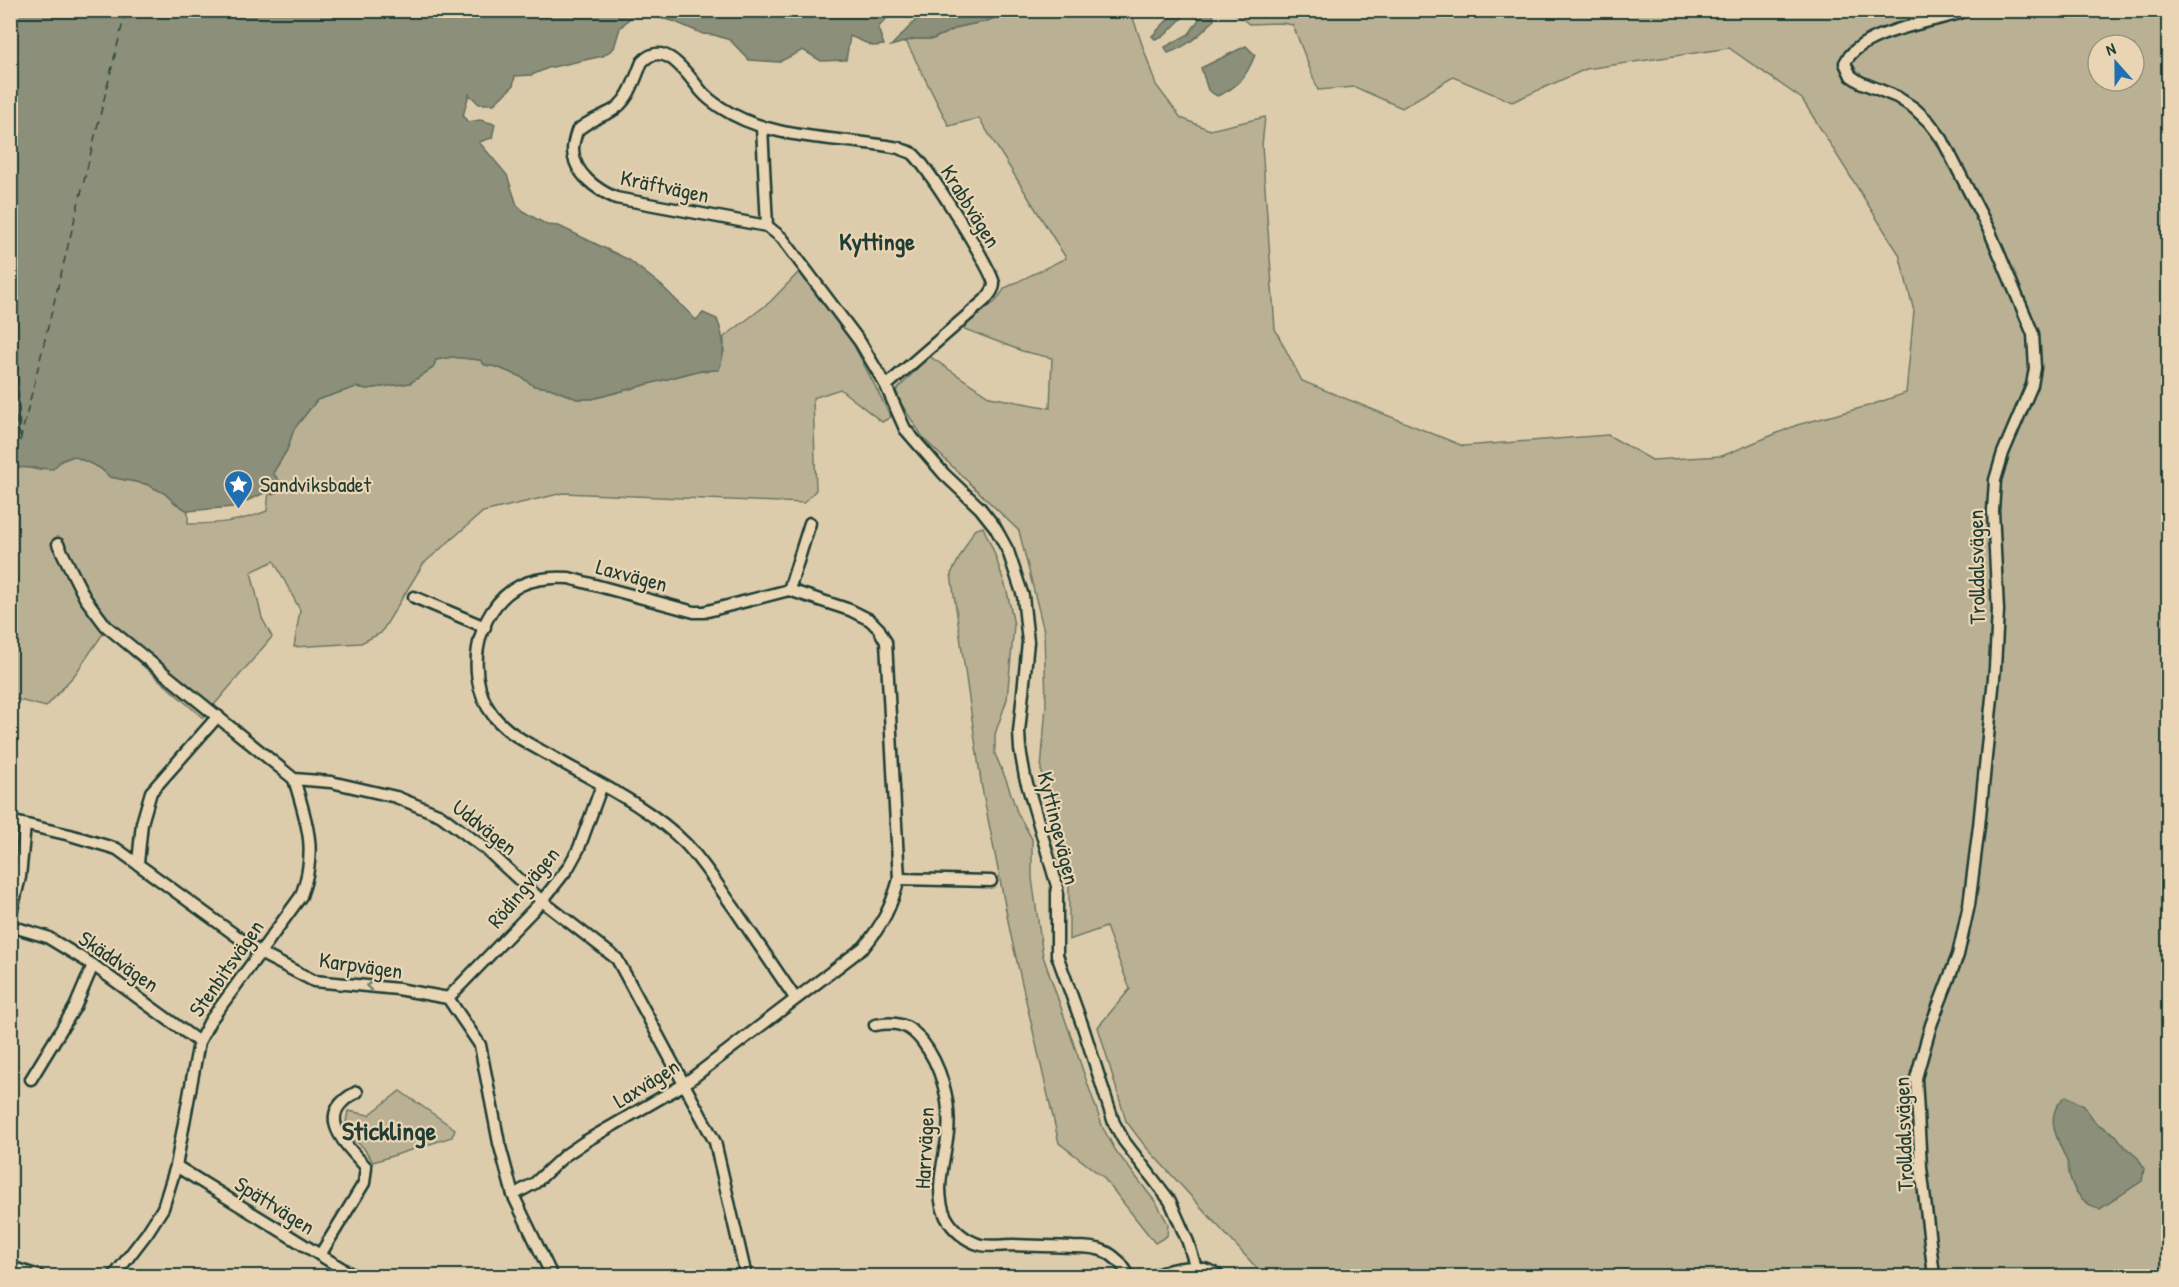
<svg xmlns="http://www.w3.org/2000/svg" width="2179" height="1287" viewBox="0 0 2179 1287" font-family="'Patrick Hand',sans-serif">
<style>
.green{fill:#bab195;stroke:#6c7764;stroke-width:1.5;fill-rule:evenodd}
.water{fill:#8c8f79;stroke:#606e5d;stroke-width:1.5}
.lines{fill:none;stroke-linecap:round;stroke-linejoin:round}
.ferry{stroke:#2f493e;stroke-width:1.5;stroke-dasharray:8 6;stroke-linecap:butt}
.minor-casing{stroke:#1f3d34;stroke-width:15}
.minor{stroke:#e9d5b3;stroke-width:10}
.oneway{stroke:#7a816d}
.labels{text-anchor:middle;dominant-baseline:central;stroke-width:4.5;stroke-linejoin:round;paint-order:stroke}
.street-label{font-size:22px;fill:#1f3d34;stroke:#e9d5b3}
.poi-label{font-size:22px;fill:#1f3d34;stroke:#e9d5b3;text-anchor:start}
.neighbourhood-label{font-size:24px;font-weight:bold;fill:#1f3d34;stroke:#e9d5b3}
.quarter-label{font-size:26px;font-weight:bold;fill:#1f3d34;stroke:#e9d5b3}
</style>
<rect width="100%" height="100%" fill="#ddccac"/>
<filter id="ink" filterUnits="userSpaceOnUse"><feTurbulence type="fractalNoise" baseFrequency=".0167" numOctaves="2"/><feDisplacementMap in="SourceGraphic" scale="12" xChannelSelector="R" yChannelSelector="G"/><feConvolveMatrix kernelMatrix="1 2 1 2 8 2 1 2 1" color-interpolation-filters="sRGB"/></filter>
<g filter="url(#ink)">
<g class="green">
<path d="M1011,11h122l1,10 22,64 25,33 29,12 55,-13 -3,28 13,184 27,52 161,65 145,-11 44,25 70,-4 75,-31 71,-19 38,-13 8,-82 -15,-57 -97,-155 -73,-51 -143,21 -74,33 -59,-25 -51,31 -47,-21 -37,3 -25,-65 -11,-2 -33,1 -17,-13h936v1265h-904l-119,-130 -19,-25 -28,-94 32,-38 -24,-62 -37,13v-79l-28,-91 5,-65 -2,-74 -25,-100 -95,-92 -22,-34 -6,-14 33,-35 61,41 60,11 2,-50 -30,-7 -60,-23 34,-27 9,-13 61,-30 -87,-140 -30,8 -43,-85 8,-2h19l26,-12 28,-6zM2098,45h36v36h-36z"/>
<path d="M801,270l49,68 41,79 -9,5 -42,-33 -27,9 3,92 -12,13 -241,-10 -80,19 -60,52 -42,69 -20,10 -67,4 6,-37 -26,-49 -23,11 11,46 10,19 -69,81 -99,-86 -28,41 -30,34 -35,-9 -1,-231 10,-1 18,4 36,-14 26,12 10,9 36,7 18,9 11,10 13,8v13c28,0 52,-2 79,-13l2,-20 15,-4 -11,-14 14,-23 7,-21 23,-29 39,-13 11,2 43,-6 23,-15 3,-8 16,-3 28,3 5,5 12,2 24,10 13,9 16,2 27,11h15l106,-28 10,1 16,-20v-15l46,-35z"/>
<polygon points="983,527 994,552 1007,591 1014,625 1007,699 995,734 995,754 1007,782 1017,812 1032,839 1032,878 1043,956 1103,1128 1116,1151 1157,1204 1168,1224 1167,1236 1155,1243 1103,1177 1059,1143 1011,936 982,788 951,574 974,530"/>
<polygon points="400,1091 455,1129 452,1137 373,1162 363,1147 344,1133 348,1111 369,1115"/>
</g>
<g class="water">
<path d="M11,10h882v1l-15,17 6,17 -11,1 -23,-10 -4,24 -25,1 -18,-11 -24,12 -30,-2 -19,-20 -16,-5 -11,-1 -30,-13 -28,-6h-12l-13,13 -6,20 -11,8 -55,12 -16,7 -17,1 -2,10 -19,18h-15l-10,-10 -6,22 5,6 12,-2 15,4 -3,14 -13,4 28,33 10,30 9,8 21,12 12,1 70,34 33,26 34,34 7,-7 14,6c7,18 9,33 2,51l-22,1 -105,28h-15l-27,-11 -16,-2 -13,-9 -24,-10 -12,-2 -5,-5 -28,-3 -16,3 -3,8 -23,15 -43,6 -11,-2 -39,13 -23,29 -7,21 -14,23 11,14 -12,8 -3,-4 -36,16 -45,4 -13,-8 -11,-10 -18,-9 -36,-7 -10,-9 -26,-12 -12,4 -9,9 -42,-2z"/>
<path d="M1209,10l4,1 1,9c-13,14 -27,27 -46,33l-3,-6 24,-13 15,-22z"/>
<polygon points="909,11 1011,11 987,21 959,27 933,39 914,39 891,46 915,21 915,13"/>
<polygon points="1176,11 1187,11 1187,13 1165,35 1155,39 1152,36"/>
<path d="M1246,46l9,9c-8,20 -17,33 -38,41l-9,-6 -7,-22z"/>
<path d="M2066,1096l18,10 12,17 20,12 8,11 14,12 6,11 -2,12 -42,28c-15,-4 -26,-16 -30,-32 -2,-4 -1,-9 -2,-13 -9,-23 -27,-48 -2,-68z"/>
</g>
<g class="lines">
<g class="ferry">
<polyline points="10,153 20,437"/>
<polyline points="10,389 19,434"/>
<polyline points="20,441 126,10"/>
</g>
<defs>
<g id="minor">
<polyline points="762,127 767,226"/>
<path d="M886,386l99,-86c4,-5 9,-10 9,-16 -2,-15 -69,-122 -82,-131 -4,-2 -10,-3 -13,-5 -60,-12 -126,-6 -179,-41 -6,-4 -13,-9 -18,-15 -13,-15 -37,-55 -60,-30 -8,19 -13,40 -32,50 -12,6 -24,10 -33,19 -2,6 -4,13 -4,19 1,24 24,40 43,48l151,28 15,12 78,104 26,44 19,43 39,45 36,34 15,19 13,24 15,45 5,46 -9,90 1,17 5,28 32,109v69l26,72 31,96 10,18 46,60 18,41 8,26"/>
<polyline points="58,544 85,598 106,626 294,779 331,782 396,797 440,815 487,850 542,901 617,959 715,1142 746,1276"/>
<polyline points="789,590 810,523"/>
<polyline points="414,597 485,627"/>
<polyline points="10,821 70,835 117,849 260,953 314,981 398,989 448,998 480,1045 499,1143 513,1195 552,1276"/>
<polyline points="138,863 142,823 151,792 218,716"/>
<polyline points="899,879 991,881"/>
<polyline points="10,918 20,877 25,825"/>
<polyline points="10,926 47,937 93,965 199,1042"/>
<polyline points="448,998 542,901 568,868 579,848 602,785"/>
<path d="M875,1025c21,-4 34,-1 47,16 19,24 29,61 26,91 -3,27 -15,60 -2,85 7,13 20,24 35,28 10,2 22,0 32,0 20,1 40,1 60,2 10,0 22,0 31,4 12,5 19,14 25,25"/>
<polyline points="31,1079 75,1007 93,965"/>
<polyline points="176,1166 354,1276"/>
<path d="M513,1195l22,-12 29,-27 22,-15 97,-56 181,-138c19,-23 27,-40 35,-68l-13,-237 -7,-13 -9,-9 -20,-10 -61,-20 -85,22h-10l-125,-34c-16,-1 -33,0 -48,7 -49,24 -59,101 -22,137 16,16 38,26 57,37 44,25 93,48 129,84 19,20 33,43 49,65 20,30 41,60 61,90"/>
<path d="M320,1255l44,-72 2,-16c-22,-24 -53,-53 -9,-75"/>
<polyline points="10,1267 39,1276"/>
<path d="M114,1276l33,-43 16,-25 13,-42 23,-124 11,-21 91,-125c17,-46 6,-73 -7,-117"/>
<path d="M1154,1276c20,-9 46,-14 65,0"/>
<path d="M1934,1276l-13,-109 -5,-89 15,-53 27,-70 11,-50 10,-79 16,-158 3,-58 -5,-99 2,-31 8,-27 29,-68 3,-17 -2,-34 -43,-102 -48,-93 -13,-17 -15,-14 -17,-11 -37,-15 -9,-6 -6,-13c16,-34 91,-40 123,-53"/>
</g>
</defs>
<use href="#minor" class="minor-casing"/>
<use href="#minor" class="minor"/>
</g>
<defs><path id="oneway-chevron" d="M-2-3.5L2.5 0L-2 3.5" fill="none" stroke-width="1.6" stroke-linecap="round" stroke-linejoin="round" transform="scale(1.5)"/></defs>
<use class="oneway" href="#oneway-chevron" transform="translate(370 986) rotate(-174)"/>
</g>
<defs>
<symbol id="sight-pin" viewBox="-11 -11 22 30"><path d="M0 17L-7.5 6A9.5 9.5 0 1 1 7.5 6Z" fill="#1f6fb2" stroke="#e9d5b3"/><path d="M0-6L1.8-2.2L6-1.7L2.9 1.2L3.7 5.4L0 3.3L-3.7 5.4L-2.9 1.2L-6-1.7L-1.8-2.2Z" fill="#fff"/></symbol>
</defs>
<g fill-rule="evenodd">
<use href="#sight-pin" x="222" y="468" width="33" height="45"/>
</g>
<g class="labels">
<g class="street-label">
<text transform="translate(665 186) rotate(12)">Kräftvägen</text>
<text transform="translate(971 206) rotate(58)">Krabbvägen</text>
<text transform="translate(1976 567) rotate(-91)">Trolldalsvägen</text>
<text transform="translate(632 575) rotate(15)">Laxvägen</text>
<text transform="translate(485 827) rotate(38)">Uddvägen</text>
<text transform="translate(1059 828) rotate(76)">Kyttingevägen</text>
<text transform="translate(523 887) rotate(-50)">Rödingvägen</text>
<text transform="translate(119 961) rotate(34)">Skäddvägen</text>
<text transform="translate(361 965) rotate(8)">Karpvägen</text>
<text transform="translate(226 968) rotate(-55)">Stenbitsvägen</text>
<text transform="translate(646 1083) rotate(-32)">Laxvägen</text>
<text transform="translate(1903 1134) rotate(-92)">Trolldalsvägen</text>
<text transform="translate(924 1148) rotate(-87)">Harrvägen</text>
<text transform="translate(275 1205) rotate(32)">Spättvägen</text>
</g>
<g class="poi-label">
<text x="260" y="484">Sandviksbadet</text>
</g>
<g class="neighbourhood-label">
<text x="877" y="241">Kyttinge</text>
</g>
<g class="quarter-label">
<text x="389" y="1130">Sticklinge</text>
</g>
</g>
<rect width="2179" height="1287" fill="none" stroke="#e9d5b3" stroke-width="36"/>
<rect x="18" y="18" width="2143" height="1251" fill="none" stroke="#1f3d34" stroke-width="2" filter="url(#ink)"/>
<g transform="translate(2116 63) rotate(339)"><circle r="28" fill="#e9d5b3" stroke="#989880" stroke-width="1.5"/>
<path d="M0-4.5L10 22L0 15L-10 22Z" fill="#1f6fb2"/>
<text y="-9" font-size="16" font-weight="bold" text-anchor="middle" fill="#1f3d34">N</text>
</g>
</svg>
